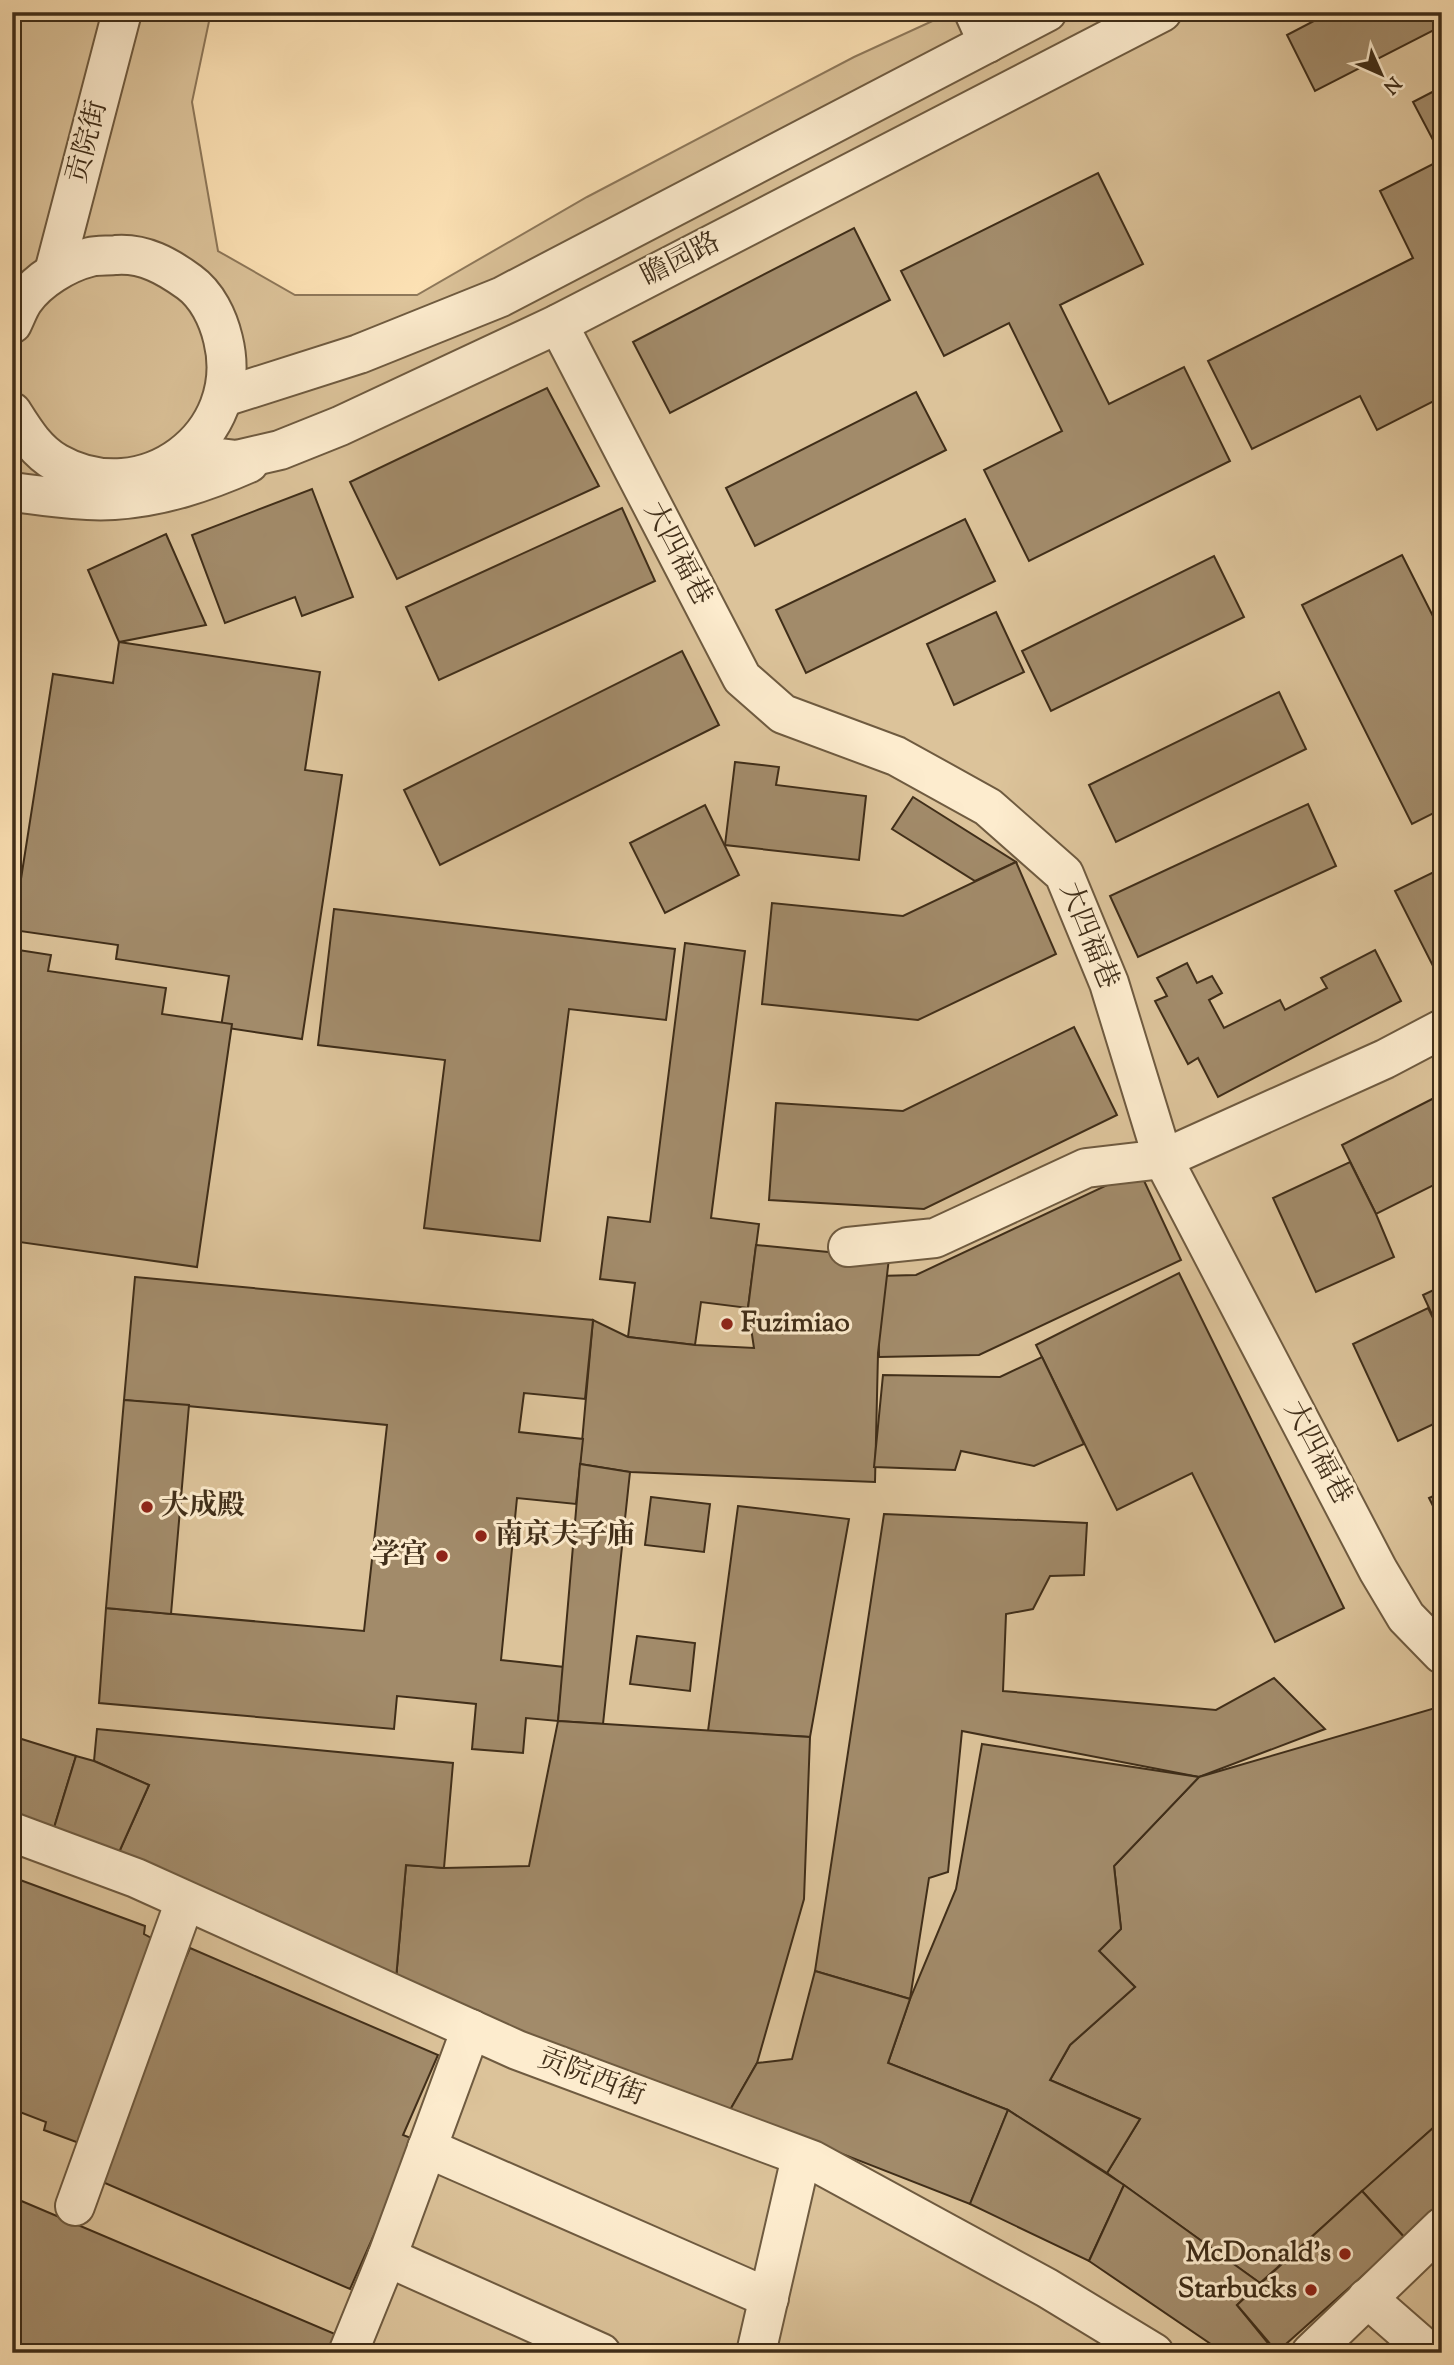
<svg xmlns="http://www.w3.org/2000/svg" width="1454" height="2365" viewBox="0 0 1454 2365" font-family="'Sorts Mill Goudy','Noto Serif SC',serif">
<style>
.green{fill:#dcc39a;stroke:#8e785a;stroke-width:2}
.building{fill:#a28b6a;stroke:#402e19;stroke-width:2}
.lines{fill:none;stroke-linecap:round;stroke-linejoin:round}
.minor-casing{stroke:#6f5b40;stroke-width:42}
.minor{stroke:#fdecce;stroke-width:38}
.poi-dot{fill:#8f2418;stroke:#fdecce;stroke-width:2.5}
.labels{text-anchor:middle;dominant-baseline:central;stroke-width:6;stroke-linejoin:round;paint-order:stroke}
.street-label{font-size:28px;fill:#402e19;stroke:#fdecce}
.poi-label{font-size:28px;font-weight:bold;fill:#402e19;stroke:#fdecce;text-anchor:start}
</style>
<rect width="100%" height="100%" fill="#fce1b4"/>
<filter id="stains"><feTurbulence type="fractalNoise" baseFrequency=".00286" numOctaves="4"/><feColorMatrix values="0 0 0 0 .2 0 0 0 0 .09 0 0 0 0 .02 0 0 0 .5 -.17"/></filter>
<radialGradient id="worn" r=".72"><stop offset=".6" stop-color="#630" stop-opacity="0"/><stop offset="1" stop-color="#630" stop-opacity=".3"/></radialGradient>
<polygon class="green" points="12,12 211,12 192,102 218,251 295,295 417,295 587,197 854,57 952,12 1442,12 1442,2353 12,2353"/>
<g class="building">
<polygon points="1331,12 1442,12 1442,26 1315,91 1287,35"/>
<polygon points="1442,87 1442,157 1413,102"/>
<polygon points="1433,164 1442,174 1442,397 1377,430 1360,396 1252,449 1208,361 1413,258 1380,191"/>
<polygon points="1098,173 1143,264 1060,305 1109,404 1184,367 1230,461 1029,561 984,470 1062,431 1009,323 944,356 901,271"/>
<polygon points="854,228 890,300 670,413 633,342"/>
<polygon points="547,388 599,486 397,579 350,482"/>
<polygon points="916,392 946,450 755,546 726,488"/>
<polygon points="312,489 353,597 302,616 295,597 225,623 192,535"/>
<polygon points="622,508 655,581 439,680 406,607"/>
<polygon points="965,519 995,581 806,673 776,610"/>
<polygon points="166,534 206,625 119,642 88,570"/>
<polygon points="1402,555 1442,634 1442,809 1412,824 1302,605"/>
<polygon points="1214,556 1244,617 1051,711 1022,651"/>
<polygon points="996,612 1024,672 954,705 927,644"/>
<polygon points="119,642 320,672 305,770 342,775 302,1039 221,1027 229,976 116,959 118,945 13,930 53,674 113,683"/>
<polygon points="682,651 719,725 440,865 404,790"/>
<polygon points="1279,692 1306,749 1116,842 1089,785"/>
<polygon points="735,762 779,767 776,785 866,796 859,860 725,845"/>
<polygon points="913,797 1016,862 975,881 892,829"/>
<polygon points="1308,804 1336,866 1138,957 1110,896"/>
<polygon points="705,805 739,875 665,913 630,843"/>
<polygon points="1016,862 1056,954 918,1020 762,1004 772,903 903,916"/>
<polygon points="1442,868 1442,969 1436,972 1395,891"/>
<polygon points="334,909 675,949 666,1020 569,1009 540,1241 424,1228 445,1060 318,1045"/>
<polygon points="685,943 745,951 711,1218 759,1224 748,1308 701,1302 695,1345 628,1337 635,1283 600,1279 608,1217 650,1222"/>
<polygon points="12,949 51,955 48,971 166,988 162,1014 232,1024 197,1267 12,1241"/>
<polygon points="1375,950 1401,1001 1218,1097 1198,1058 1188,1064 1155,1001 1167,996 1157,978 1187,963 1197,983 1212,976 1222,993 1209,1000 1224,1028 1280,1000 1285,1010 1327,988 1321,978"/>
<polygon points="1074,1027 1117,1115 924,1209 769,1200 776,1103 903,1111"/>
<polygon points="1442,1094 1442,1181 1376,1214 1342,1145"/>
<polygon points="1350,1162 1376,1214 1394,1257 1316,1292 1273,1198"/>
<polygon points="1139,1170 1181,1260 979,1355 879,1357 878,1276 916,1275"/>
<polygon points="756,1245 889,1258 878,1353 875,1482 630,1472 580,1464 593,1320 628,1337 695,1345 754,1348 748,1308"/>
<polygon points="1179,1273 1344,1608 1275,1642 1192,1473 1117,1510 1036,1345"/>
<polygon points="135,1277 593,1320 585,1399 524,1393 519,1432 583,1439 576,1504 517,1498 501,1660 564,1667 558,1721 526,1718 523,1753 472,1749 476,1704 397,1696 394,1729 99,1703 106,1608 364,1631 387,1425 124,1400"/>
<polygon points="1442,1286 1442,1336 1423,1295"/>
<polygon points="1428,1308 1442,1336 1442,1420 1398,1441 1353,1344"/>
<polygon points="1042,1357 1084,1444 1034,1466 961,1451 955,1470 874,1467 883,1375 1000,1377"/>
<polygon points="124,1400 189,1405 171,1614 106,1608"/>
<polygon points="580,1464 630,1472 603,1724 558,1721"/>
<polygon points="1442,1492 1442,1524 1429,1498"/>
<polygon points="651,1497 710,1504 704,1552 645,1545"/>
<polygon points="738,1506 849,1519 810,1737 708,1731"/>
<polygon points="884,1514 1087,1523 1084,1575 1050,1576 1033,1609 1006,1614 1003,1691 1216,1710 1274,1678 1325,1729 1199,1777 962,1731 948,1872 929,1878 910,1999 815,1971"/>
<polygon points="637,1636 695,1643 690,1691 630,1684"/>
<polygon points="1442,1706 1442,2120 1260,2283 1107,2173 1140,2119 1050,2080 1070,2045 1135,1987 1099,1951 1121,1929 1114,1866 1199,1777"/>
<polygon points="558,1721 810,1737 804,1899 757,2063 730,2110 485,2025 396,1979 406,1865 444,1868 529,1866"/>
<polygon points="97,1729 453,1763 444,1868 406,1865 396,1979 116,1859 149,1785 94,1761"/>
<polygon points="12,1736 76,1756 53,1831 12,1818"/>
<polygon points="982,1744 1199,1777 1114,1866 1121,1929 1099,1951 1135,1987 1070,2045 1050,2080 1140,2119 1107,2173 1008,2110 888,2063 910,1999 956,1889"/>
<polygon points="76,1756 94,1761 149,1785 116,1859 53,1831"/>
<polygon points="12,1877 145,1926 144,1934 153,1939 79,2143 44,2130 46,2122 12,2109"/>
<polygon points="190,1948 438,2055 403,2135 416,2140 350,2289 91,2177"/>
<polygon points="815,1971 910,1999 888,2063 1008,2110 970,2204 730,2110 757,2063 792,2059"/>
<polygon points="1008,2110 1124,2185 1089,2261 970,2204"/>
<polygon points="1442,2120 1442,2205 1405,2238 1362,2191"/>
<polygon points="1124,2185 1260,2283 1237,2305 1276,2353 1224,2353 1089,2261"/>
<polygon points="1362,2191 1405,2238 1277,2352 1237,2305"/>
<polygon points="12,2197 342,2337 335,2353 12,2353"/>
</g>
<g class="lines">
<defs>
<g id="minor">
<polyline points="974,12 988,43"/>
<polyline points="54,272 122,12"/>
<path d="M12,324c4,-8 7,-17 12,-24 14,-20 42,-37 66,-43 8,-2 18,-1 26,-2 28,-2 51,11 73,27 18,13 29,36 34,57 24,97 -80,173 -166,124 -21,-12 -33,-32 -45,-51"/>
<polyline points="558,324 742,678 783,714 896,756 988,807 1064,874 1109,983 1163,1159 1378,1570 1406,1617 1442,1654"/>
<polyline points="224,397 359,354 501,297 1047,12"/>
<polyline points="186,454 237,460 280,450 340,426 558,324 1162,12"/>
<path d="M12,492c34,4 69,10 102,8 48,-3 92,-18 135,-37"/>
<polyline points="848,1247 935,1238 1086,1168 1163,1159 1385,1059 1442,1029"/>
<polyline points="12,1832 136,1878 517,2050 812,2160 1047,2288 1154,2353"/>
<polyline points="427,2148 769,2298"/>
<polyline points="75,2206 185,1901"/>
<polyline points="387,2257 601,2353"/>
<polyline points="1367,2298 1430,2353"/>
<polyline points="348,2353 387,2257 471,2029"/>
<polyline points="756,2353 801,2157"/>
<polyline points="1311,2353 1442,2227"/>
</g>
</defs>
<use href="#minor" class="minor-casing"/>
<use href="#minor" class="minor"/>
</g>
<g class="poi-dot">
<circle cx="727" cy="1324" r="7"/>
<circle cx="147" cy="1507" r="7"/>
<circle cx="481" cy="1536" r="7"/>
<circle cx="442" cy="1556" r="7"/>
<circle cx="1345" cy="2254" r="7"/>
<circle cx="1311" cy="2290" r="7"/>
</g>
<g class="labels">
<g class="street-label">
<text transform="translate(88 142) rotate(-75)">贡院街</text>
<text transform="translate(681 260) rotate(-27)">瞻园路</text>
<text transform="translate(677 554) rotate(62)">大四福巷</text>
<text transform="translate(1088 936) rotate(68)">大四福巷</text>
<text transform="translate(1317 1453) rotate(62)">大四福巷</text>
<text transform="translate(591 2078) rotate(21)">贡院西街</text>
</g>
<g class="poi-label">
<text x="741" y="1324">Fuzimiao</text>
<text x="161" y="1507">大成殿</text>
<text x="495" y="1536">南京夫子庙</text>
<text x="428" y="1556" text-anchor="end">学宫</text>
<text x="1331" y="2254" text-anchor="end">McDonald's</text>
<text x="1297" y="2290" text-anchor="end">Starbucks</text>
</g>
</g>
<rect width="1454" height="2365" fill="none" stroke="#fce1b4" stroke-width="42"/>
<rect x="14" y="14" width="1426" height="2337" fill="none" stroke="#402e19" stroke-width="3.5"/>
<rect x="21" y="21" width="1412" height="2323" fill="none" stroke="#402e19" stroke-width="2"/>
<g transform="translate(1381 74) rotate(135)" stroke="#fdecce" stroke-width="5" paint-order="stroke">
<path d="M0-5L12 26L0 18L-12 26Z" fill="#402e19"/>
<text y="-10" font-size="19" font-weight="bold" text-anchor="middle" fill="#402e19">N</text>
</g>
<rect width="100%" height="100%" filter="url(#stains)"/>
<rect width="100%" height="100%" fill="url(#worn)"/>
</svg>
